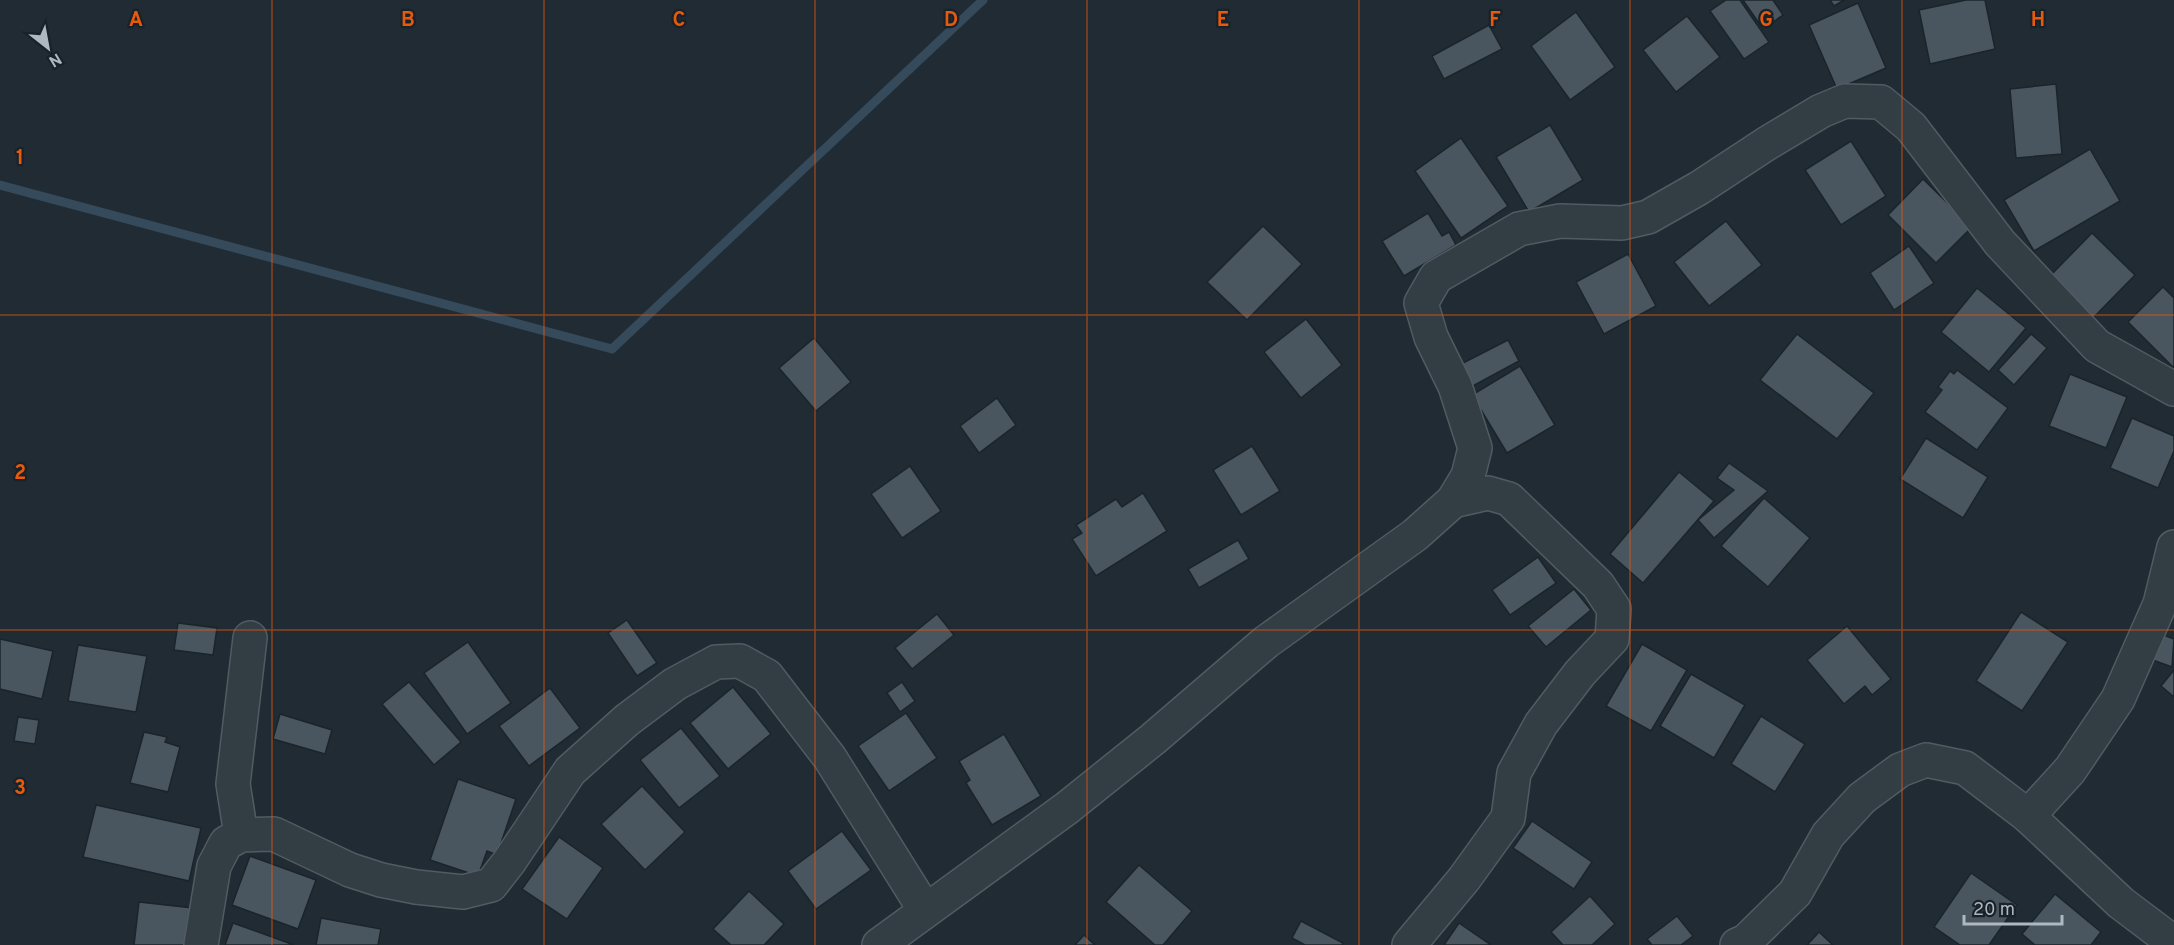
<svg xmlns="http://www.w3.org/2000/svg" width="2174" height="945" viewBox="0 0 2174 945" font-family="Overpass,sans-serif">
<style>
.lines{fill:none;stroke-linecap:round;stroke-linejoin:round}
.stream{stroke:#354a5a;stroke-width:9}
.building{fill:#49565f;stroke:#1b242b;stroke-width:1.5}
.minor-casing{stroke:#515b62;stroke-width:36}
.minor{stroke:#333d44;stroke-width:33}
.grid{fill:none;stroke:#e8590c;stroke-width:1.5;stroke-opacity:0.55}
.grid-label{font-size:20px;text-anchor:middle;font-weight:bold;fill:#e8590c;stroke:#192229;stroke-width:4.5;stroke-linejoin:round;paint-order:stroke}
</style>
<rect width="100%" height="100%" fill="#202b33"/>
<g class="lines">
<polyline class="stream" points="0,185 612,349 983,0"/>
</g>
<g class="building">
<polygon points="1726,0 1740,0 1769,42 1744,59 1710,11"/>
<polygon points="1743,0 1773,0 1783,15 1763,29"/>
<polygon points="1830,0 1844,0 1834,6"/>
<polygon points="1966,0 1985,0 1995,49 1930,64 1919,10"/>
<polygon points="1858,3 1886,68 1837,89 1809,25"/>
<polygon points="1576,12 1615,67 1570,100 1531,46"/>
<polygon points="1687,16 1720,57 1676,92 1643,50"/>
<polygon points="1489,25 1502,49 1444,79 1432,56"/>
<polygon points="2056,84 2062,154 2016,158 2010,89"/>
<polygon points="1550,125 1583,180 1529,212 1496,157"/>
<polygon points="1461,138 1508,206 1461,238 1415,171"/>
<polygon points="1851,141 1886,196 1841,225 1805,170"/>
<polygon points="2090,149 2120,201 2034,251 2004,200"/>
<polygon points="1923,179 1972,227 1936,263 1888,215"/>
<polygon points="1428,213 1442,236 1449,232 1456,245 1404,276 1382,241"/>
<polygon points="1726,221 1762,265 1709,306 1674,262"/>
<polygon points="1263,226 1302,264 1247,320 1207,282"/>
<polygon points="2092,233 2135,275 2092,319 2049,277"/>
<polygon points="1909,246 1934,283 1894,310 1870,273"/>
<polygon points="1628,254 1656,306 1604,334 1576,282"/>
<polygon points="2163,287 2174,298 2174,368 2128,322"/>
<polygon points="1977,288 2026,328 1989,372 1941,332"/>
<polygon points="1306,319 1342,365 1301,398 1264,352"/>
<polygon points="1797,334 1874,393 1837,439 1760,380"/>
<polygon points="2031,334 2047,348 2014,385 1998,370"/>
<polygon points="814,338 851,382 816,411 779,368"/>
<polygon points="1508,340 1519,361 1471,387 1459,365"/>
<polygon points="1520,366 1555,425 1507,453 1472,395"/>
<polygon points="1957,370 2008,408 1977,450 1925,412 1942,390 1938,387 1950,371 1954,374"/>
<polygon points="2070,374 2127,397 2106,448 2049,426"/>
<polygon points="997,398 1016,425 979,453 960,426"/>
<polygon points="2132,418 2174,436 2174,451 2158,488 2110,468"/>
<polygon points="1926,438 1988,477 1963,518 1900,479"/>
<polygon points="1252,446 1280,491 1241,515 1213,470"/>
<polygon points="1729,463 1768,491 1714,538 1698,520 1734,490 1717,478"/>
<polygon points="910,466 941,511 902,538 871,494"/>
<polygon points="1679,472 1714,501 1643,583 1610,554"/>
<polygon points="1143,493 1167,531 1096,576 1072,539 1082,533 1076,525 1116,499 1122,507"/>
<polygon points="1764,498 1810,538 1768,587 1721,546"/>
<polygon points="1238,540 1249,559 1199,588 1188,569"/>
<polygon points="1538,557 1556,583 1510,615 1492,590"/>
<polygon points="1574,589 1591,610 1546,647 1528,626"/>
<polygon points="2021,612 2068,642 2022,711 1976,681"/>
<polygon points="937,614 954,635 912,669 895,648"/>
<polygon points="627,620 657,663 637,676 608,633"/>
<polygon points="178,623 217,628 213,655 174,650"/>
<polygon points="1847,626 1891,679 1872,695 1865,686 1844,704 1807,660"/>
<polygon points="2161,634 2174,639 2172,667 2150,659"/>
<polygon points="0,639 53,651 42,699 0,689"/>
<polygon points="468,642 511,703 467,734 424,673"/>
<polygon points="1642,644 1687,670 1651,731 1606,706"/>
<polygon points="78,645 147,656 136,712 68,701"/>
<polygon points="2174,670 2174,697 2161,686"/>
<polygon points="1691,674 1745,705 1714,758 1660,726"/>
<polygon points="409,682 461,742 434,765 382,704"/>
<polygon points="902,682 915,701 900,712 887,693"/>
<polygon points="733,687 771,734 728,769 690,723"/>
<polygon points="550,688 580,728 529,766 499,726"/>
<polygon points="906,713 937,758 889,791 858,746"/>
<polygon points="280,714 332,730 325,754 273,739"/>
<polygon points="1761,716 1805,744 1775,792 1731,764"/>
<polygon points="18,717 39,720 35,744 14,741"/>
<polygon points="681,728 720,776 679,808 640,760"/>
<polygon points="144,732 167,737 165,742 180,747 168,792 130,783"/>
<polygon points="1004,734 1041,796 992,825 966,783 970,780 959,761"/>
<polygon points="458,779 516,799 497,855 487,851 478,876 430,860"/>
<polygon points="642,786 685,832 645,870 601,824"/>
<polygon points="96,805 201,828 189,881 83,857"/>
<polygon points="1532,821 1592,862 1574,889 1513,848"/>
<polygon points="842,831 871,870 816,909 788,871"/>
<polygon points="559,837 603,868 567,919 522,889"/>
<polygon points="250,856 316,880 298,929 232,905"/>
<polygon points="1139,865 1192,911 1163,945 1155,945 1106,902"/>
<polygon points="1971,873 2017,905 1989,945 1960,945 1934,927"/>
<polygon points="749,891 784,924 764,945 731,945 713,929"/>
<polygon points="2055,894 2101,932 2091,945 2035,945 2022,934"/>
<polygon points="1590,896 1615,924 1592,945 1563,945 1551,932"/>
<polygon points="139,902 193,908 189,945 134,945"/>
<polygon points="1677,916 1693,936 1681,945 1652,945 1647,939"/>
<polygon points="321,918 381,929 378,945 316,945"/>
<polygon points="1301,921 1343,943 1342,945 1305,945 1292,938"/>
<polygon points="233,923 294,945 225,945"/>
<polygon points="1459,923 1491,945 1444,945"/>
<polygon points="1819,932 1833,945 1807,945"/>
<polygon points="1084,935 1095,945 1075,945"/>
</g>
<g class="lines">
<defs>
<g id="minor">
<polyline points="2028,816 2070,770 2118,699 2160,604 2174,547"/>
<polyline points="241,835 233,784 250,638"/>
<polyline points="201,945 214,866 226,843 241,835 274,834 350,870 381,880 416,887 463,892 491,885 509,862 570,771 627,720 675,684 716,662 740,661 767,676 830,758 925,910"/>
<polyline points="879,945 1067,808 1153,739 1266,642 1415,535 1453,501 1468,476 1475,448 1455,386 1431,337 1421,303 1436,277 1519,229 1560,221 1622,223 1648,217 1699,188 1766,144 1821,111 1845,101 1881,102 1911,127 2000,243 2097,346 2174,389"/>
<polyline points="1409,945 1464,879 1508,818 1514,773 1541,724 1580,673 1612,639 1614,609 1598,585 1509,499 1488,493 1453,501"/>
<polyline points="1737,945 1746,941 1795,893 1828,835 1862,798 1900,770 1926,760 1965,768 2028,816 2121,903 2174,943"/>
</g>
</defs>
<use href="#minor" class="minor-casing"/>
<use href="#minor" class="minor"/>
</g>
<path class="grid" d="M272,0v945M544,0v945M815,0v945M1087,0v945M1359,0v945M1630,0v945M1902,0v945M0,315h2174M0,630h2174"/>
<g class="grid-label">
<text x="136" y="26">A</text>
<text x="408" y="26">B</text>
<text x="679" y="26">C</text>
<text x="951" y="26">D</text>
<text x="1223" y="26">E</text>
<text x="1495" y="26">F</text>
<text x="1766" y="26">G</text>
<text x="2038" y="26">H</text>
<text x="20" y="164">1</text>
<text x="20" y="479">2</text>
<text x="20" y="794">3</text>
</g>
<g transform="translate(48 48) rotate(149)" stroke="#192229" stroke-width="4.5" paint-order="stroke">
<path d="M0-4.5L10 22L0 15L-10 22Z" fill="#adb8c1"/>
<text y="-9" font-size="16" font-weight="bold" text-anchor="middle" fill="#adb8c1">N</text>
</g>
<path d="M1964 915v9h98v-9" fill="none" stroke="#adb8c1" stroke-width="3"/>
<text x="1973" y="915" font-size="18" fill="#adb8c1" stroke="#192229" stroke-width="4.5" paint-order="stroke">20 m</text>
</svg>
